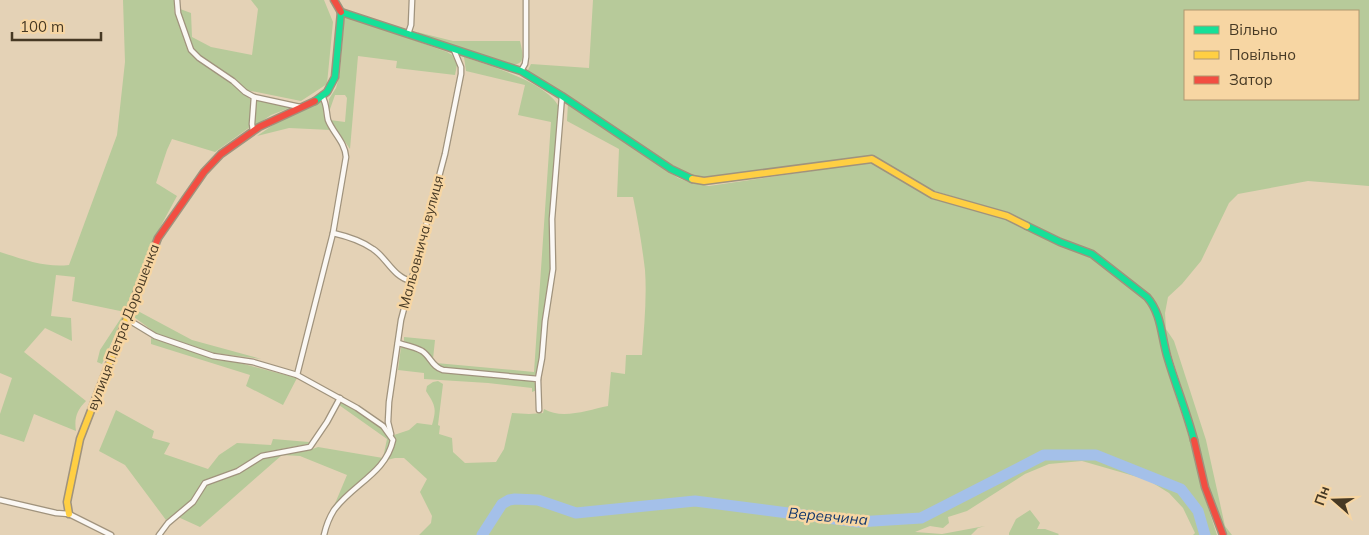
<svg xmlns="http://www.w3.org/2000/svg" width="1369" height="535" viewBox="0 0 1369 535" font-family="Mulish,sans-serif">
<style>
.green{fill:#b7ca9a;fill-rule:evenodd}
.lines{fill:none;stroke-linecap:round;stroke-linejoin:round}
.river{stroke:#a4c0e9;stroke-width:11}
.street-casing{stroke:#a0937d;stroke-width:7}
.fast-casing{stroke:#a0937d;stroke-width:9}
.slow-casing{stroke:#a0937d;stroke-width:9}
.jam-casing{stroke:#a0937d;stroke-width:9}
.street{stroke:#fbf8f4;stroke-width:4.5}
.fast{stroke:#16e098;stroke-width:6}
.slow{stroke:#ffcf43;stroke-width:6}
.jam{stroke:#f24e42;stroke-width:6}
.labels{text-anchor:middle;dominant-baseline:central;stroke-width:5;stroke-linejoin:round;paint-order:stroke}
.street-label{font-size:14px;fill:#463924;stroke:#f7d6a3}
.water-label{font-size:15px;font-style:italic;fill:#12366d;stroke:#f7d6a3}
</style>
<rect width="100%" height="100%" fill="#e4d2b6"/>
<g class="green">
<path d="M123,0h52l-1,10 14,41 8,8 36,24 19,17 -1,27 -35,25 -43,-13 -5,11 -11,33 21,13 -20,37 -32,79 -23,52 -5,-2 3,-12 25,-38 -53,-11 3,-24 -19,-2 -5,41 20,2 1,23 -27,-13 -21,24 62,49c-9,9 -12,17 -10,30l-42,-17 -10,28 -24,-8v-20l12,-36 -12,-5v-121c22,7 46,16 69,13l48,-130 8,-73z"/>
<polygon points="251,0 324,0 333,22 327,84 301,101 246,90 196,53 192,48 180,9 191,13 192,37 211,47 252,55 258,9"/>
<path d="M593,0h776v186l-61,-5 -70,13 -9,9 -28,58 -19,23 -14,13 -3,16 1,16 8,12 32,99 19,86 7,9h-4l-5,-7 -15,-42 -14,-58 -38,-123 -59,-51 -91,-41 -84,-26 -50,-29 -166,21 -17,-2 -17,-10 -145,-95 4,-8 58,4zM1185,11h173v88h-173z"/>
<polygon points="349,17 447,52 452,55 457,65 455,75 396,68 397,61 358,56 350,149 330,120 345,122 347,98 345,95 335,95 329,112 329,99 336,88 340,73 344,23 345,18"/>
<path d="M417,32l36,9h67c4,17 6,26 -15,23 -19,-6 -76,-21 -88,-32z"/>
<path d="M464,57c26,9 83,25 95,50l-9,108 1,53 -12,101 -2,5 -5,2 -90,-9 -6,-4 98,9 17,-250 -33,-7 7,-30 -59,-14z"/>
<polygon points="256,100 292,107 271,115 255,126 254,118"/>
<polygon points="323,101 324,116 331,130 289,128 257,136 276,123"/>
<path d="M568,102l110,76 13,5 18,3 164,-24 9,3 52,33 69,19 90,41 48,37 11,10 23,89 11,33 16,58 2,10 13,40h-24l2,-2 -12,-25 -14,-15 -21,-13 -66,-19 -33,3 -24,10 -58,37 -19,6 1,6 -6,5 -13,-2 -15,6 27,2 43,-8 -7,2 -7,7h-552l12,-12 1,-7 -12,-24 7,-13 -23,-21h-9l-8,2 7,-13v-12l15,-5 8,-7 15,2c5,-17 3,-20 -6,-34l1,-5 6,-4 5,-1 5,3 -5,41 2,1 -1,8 13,4 1,14 12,11 31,-1 8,-13 8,-36 17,1 14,-1 1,-4c18,11 44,1 64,-3l3,-34 14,2 1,-19h16c2,-28 5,-57 3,-85 -3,-25 -7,-49 -12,-73h-16l2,-48 -52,-28z"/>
<polygon points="136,310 192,340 261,359 214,353 157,334 134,317"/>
<polygon points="404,337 435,340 433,359 427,351 404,341"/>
<polygon points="151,338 217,360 236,362 297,378 283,405 246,386 250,375 151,344"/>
<path d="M401,347c8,2 16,3 23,8 6,6 8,13 16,17l91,8 4,3 2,7 -5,2v-4l-44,-5 -64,-4v-6l-26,-3z"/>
<path d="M341,402h4c12,9 40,23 45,37 6,17 -44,57 -56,67l13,-31 -47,-19 -18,-1 -82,72 -22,-10 15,-13 13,-19 5,-3 17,-4 34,-21 26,-5 19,-1 11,-4 65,11 4,-19 -48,-34z"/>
<polygon points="116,410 154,431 152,438 170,443 164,454 208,469 219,455 237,443 271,445 273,439 309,442 308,444 261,453 234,472 206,480 189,503 166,520 125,465 99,451"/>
<polygon points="1030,510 1040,523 1037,529 1045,529 1059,534 1058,535 1009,535 1009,533 1016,519"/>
</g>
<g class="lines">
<polyline class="river" points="482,535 502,504 509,500 515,499 538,500 576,513 695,501 858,522 921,518 1044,455 1096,455 1181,489 1198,511 1205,535"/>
<defs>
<g id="street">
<polyline points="177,0 178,13 191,50 199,58 233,81 245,92 254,97 300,107"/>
<polyline points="408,34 411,25 412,0"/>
<polyline points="521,71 525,64 526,57 526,0"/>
<polyline points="253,131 252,124 254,97"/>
<path d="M333,233c13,3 29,8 40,16 14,9 20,28 38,32"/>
<path d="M127,319l28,17 58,20 40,6 44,13 60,33 26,18 10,14c-7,33 -40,44 -59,70 -5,8 -8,16 -10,25"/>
<path d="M398,343c7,2 17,4 24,8 9,6 10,16 21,19l95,9"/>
<path d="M297,375l36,-142 13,-76c-1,-15 -13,-24 -18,-37 -2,-9 -1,-16 -6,-24"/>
<polyline points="539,410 538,379 542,358 545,321 553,269 552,219 562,96"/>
<polyline points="391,434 388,422 389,402 401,320 445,154 461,74 461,67 454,50"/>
<polyline points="0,500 56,513 69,514 111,535"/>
<polyline points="159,535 168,523 193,502 205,483 238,471 262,456 310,447 327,422 340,398"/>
</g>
<g id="fast">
<polyline points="341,12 521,71 562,96 671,169 692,179"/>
<polyline points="315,101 327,92 335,77 341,12"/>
<path d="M1027,226l33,16 32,12 55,43c15,17 14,40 21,62 8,27 19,54 26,81"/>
</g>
<g id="slow">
<polyline points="692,179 704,181 872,159 933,195 1007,216 1027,226"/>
<polyline points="69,514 67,502 80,439 130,310"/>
</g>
<g id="jam">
<polyline points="334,0 341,12"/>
<polyline points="130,310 158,238 204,172 221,154 259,127 315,101"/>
<polyline points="1194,440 1205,487 1223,535"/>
</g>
</defs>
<use href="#street" class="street-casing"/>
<use href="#fast" class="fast-casing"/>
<use href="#slow" class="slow-casing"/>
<use href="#jam" class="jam-casing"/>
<use href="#street" class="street"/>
<use href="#fast" class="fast"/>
<use href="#slow" class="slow"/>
<use href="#jam" class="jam"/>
</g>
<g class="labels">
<g class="street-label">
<text transform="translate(421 242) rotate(-75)">Мальовнича вулиця</text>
<text transform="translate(123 327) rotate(-69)">вулиця Петра Дорошенка</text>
</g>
<g class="water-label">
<text transform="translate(828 516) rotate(5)">Веревчина</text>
</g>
</g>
<rect x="1184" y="10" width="175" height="90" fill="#f7d6a3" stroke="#b09770"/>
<rect x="1194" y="26" width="25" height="8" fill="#16e098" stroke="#b09770"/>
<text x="1229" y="35" font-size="15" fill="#463924">Вільно</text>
<rect x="1194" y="51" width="25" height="8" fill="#ffcf43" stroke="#b09770"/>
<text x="1229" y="60" font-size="15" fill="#463924">Повільно</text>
<rect x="1194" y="76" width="25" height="8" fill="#f24e42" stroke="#b09770"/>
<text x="1229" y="85" font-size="15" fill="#463924">Затор</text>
<g transform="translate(1334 500) rotate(290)" stroke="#f7d6a3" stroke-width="4" paint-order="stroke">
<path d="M0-4L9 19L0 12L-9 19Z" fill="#463924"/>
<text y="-8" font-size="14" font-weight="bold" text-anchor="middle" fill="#463924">Пн</text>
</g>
<path d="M12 32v8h89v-8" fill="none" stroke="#463924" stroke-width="2.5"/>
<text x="20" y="32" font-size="15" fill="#463924" stroke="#f7d6a3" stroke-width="4" paint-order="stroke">100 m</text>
</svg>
